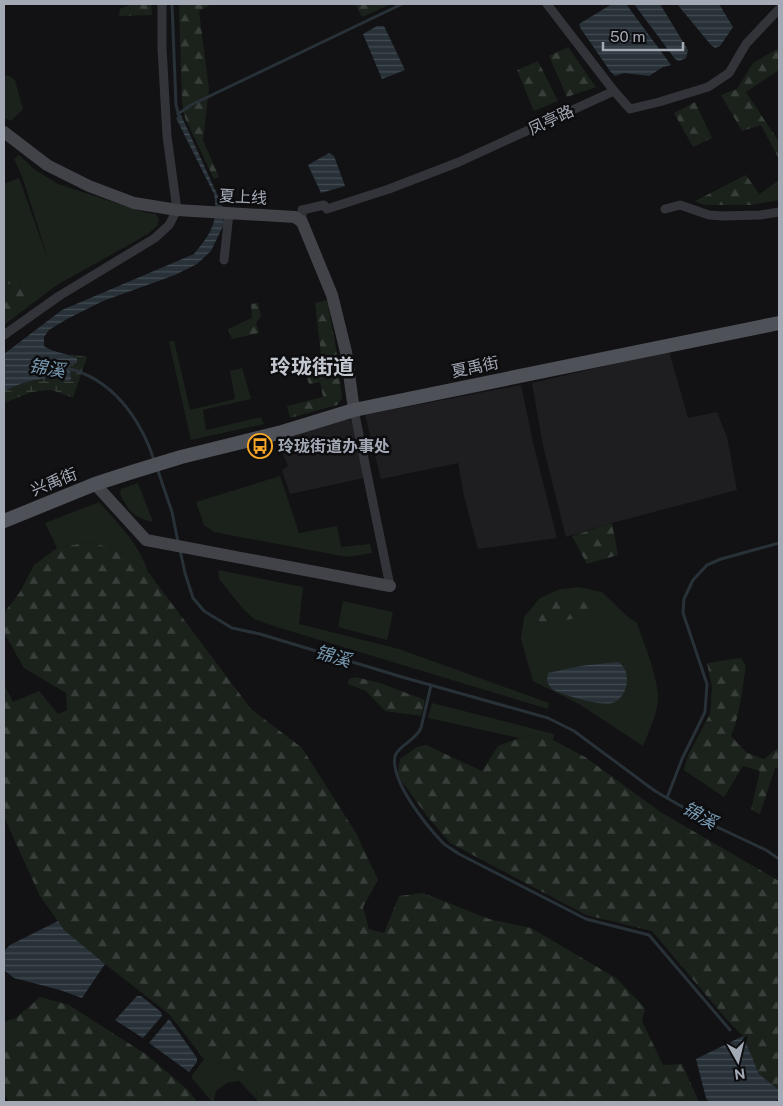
<svg xmlns="http://www.w3.org/2000/svg" width="783" height="1106" viewBox="0 0 783 1106" font-family="'Public Sans','Noto Sans SC',sans-serif">
<style>
.built{fill:#1e1e21}
.green{fill:#1a221b}
.forest{fill:url(#forest-firs)}
.wetland{fill:url(#wetland-marsh)}
.water{fill:url(#water-rules)}
.lines{fill:none;stroke-linecap:round;stroke-linejoin:round}
.stream{stroke:#283138;stroke-width:3}
.street{stroke:#333439;stroke-width:9}
.secondary{stroke:#414349;stroke-width:12}
.primary{stroke:#4f5158;stroke-width:14}
.labels{text-anchor:middle;dominant-baseline:central;stroke-width:5;stroke-linejoin:round;paint-order:stroke}
.street-label{font-size:16px;fill:#a3a9b5;stroke:#0d0d0f}
.poi-label{font-size:16px;font-weight:bold;fill:#a3a9b5;stroke:#0d0d0f;text-anchor:start}
.water-label{font-size:18px;font-style:italic;fill:#789ab2;stroke:#0d0d0f}
.district-label{font-size:21px;font-weight:bold;fill:#c4c8d1;stroke:#0d0d0f}
</style>
<defs>
<pattern id="forest-firs" width="22" height="20" patternUnits="userSpaceOnUse" patternTransform="scale(1.25)"><rect width="22" height="20" fill="#1a221b"/><path d="M5 1l3.5 6h-7zM16 11l3.5 6h-7z" fill="#383f3a"/></pattern>
<pattern id="wetland-marsh" width="20" height="14" patternUnits="userSpaceOnUse" patternTransform="scale(1.25)"><rect width="20" height="14" fill="#1a221b"/><path d="M1 5h8M5 5V1M11 12h8M15 12V8" fill="none" stroke="#383f3a"/></pattern>
<pattern id="water-rules" width="6" height="5" patternUnits="userSpaceOnUse" patternTransform="scale(1.25)"><rect width="6" height="5" fill="#283138"/><path d="M0 2.5h6" fill="none" stroke="#444c53"/></pattern>
</defs>
<rect width="100%" height="100%" fill="#121214"/>
<g class="built">
<polygon points="669,351 688,418 717,412 727,437 737,490 612,523 566,537 543,446 532,383"/>
<polygon points="521,385 533,442 557,538 478,549 464,496 458,463 381,479 365,415"/>
<polygon points="344,419 350,420 352,423 364,478 290,494 282,470 288,466 277,439"/>
</g>
<g class="green">
<polygon points="8,75 15,80 23,109 11,121 4,118 4,76"/>
<polygon points="19,155 34,169 58,184 147,213 156,214 159,219 158,225 148,234 57,285 29,306 16,274 8,282 8,299 4,304 4,184 19,178 49,262 22,176 14,159"/>
<polygon points="779,180 779,200 752,205 754,198"/>
<polygon points="174,340 190,410 235,399 230,371 242,368 251,399 203,410 206,430 261,417 264,424 191,440 169,342"/>
<polygon points="280,476 299,533 337,526 341,547 370,544 372,553 347,557 214,532 204,525 196,502"/>
<path d="M138,483l15,39c-21,-5 -23,-10 -33,-28l1,-5z"/>
<path d="M99,502c18,20 41,43 49,70l-32,-23 -27,-7 -32,6 -12,-25z"/>
<polygon points="218,570 303,587 299,624 399,649 549,703 548,709 280,628 254,619 244,610 219,579"/>
<path d="M579,587l23,5 25,24 10,7c8,23 18,47 21,71 1,16 -9,38 -15,52l-64,-42 -46,-23 -12,-42 3,-22 16,-19 20,-9z"/>
<polygon points="343,601 393,612 387,640 338,627"/>
<polygon points="432,703 554,734 553,740 528,735 519,738 428,718"/>
<polygon points="16,1018 23,1040 4,1050 4,1024 6,1021"/>
<polygon points="204,1059 258,1076 256,1099 239,1081 227,1083 216,1091 214,1100 215,1102 212,1102 191,1077"/>
</g>
<g class="forest">
<polygon points="151,4 152,15 119,16 120,9 130,5"/>
<polygon points="179,4 212,4 199,11 209,89 203,140 219,177 214,179 185,118 182,102"/>
<polygon points="355,4 391,4 362,17"/>
<polygon points="568,47 596,87 567,97 549,56"/>
<polygon points="779,48 779,70 746,92 779,142 779,159 761,125 742,131 721,95 737,89 753,63"/>
<polygon points="538,61 558,101 534,111 517,70"/>
<polygon points="695,102 712,138 693,147 674,113"/>
<polygon points="746,175 759,194 754,198 752,205 705,205 695,201"/>
<polygon points="16,274 29,306 4,325 4,304 8,299 8,282"/>
<polygon points="327,300 336,348 342,399 337,405 290,418 287,406 323,397 320,382 309,384 307,378 323,372 315,303"/>
<polygon points="258,303 261,316 256,323 259,333 232,339 228,329 252,318 251,304"/>
<polygon points="612,523 618,555 587,564 572,536"/>
<polygon points="89,542 116,549 148,572 251,709 302,748 356,833 378,880 363,907 369,929 384,933 399,896 423,893 489,919 531,928 616,978 645,1008 642,1021 663,1065 682,1064 699,1102 258,1102 256,1099 258,1076 204,1059 169,1014 96,957 64,930 40,896 4,817 4,684 13,702 39,691 58,714 67,710 66,693 24,668 4,633 4,613 20,592 34,565 57,548"/>
<polygon points="581,595 592,595 597,603 596,613 546,625 540,623 535,615 555,601"/>
<path d="M741,658l5,8c-4,23 -6,49 -15,70l16,17 17,6 15,-12v20l-4,1 -15,46 -9,-4 9,-39 -17,-5 -19,31 -40,-27 4,-15 22,-41 2,-27 -5,-24z"/>
<polygon points="355,677 380,683 425,700 421,716 385,711 366,691 348,684 349,679"/>
<polygon points="528,735 553,740 585,757 662,813 779,881 779,1090 759,1074 743,1036 728,1021 652,931 586,915 450,843 427,816 397,775 400,759 417,747 426,745 482,771 498,746"/>
<polygon points="40,997 69,1005 147,1055 189,1091 197,1102 9,1102 4,1094 4,1050 23,1040 16,1018"/>
</g>
<path class="wetland" d="M68,354l19,3 -14,41 -21,-8 -20,2 -28,11v-12c13,-7 39,-15 54,-13 3,1 7,3 11,4l2,-3 -1,-14 7,-2v-5z"/>
<g class="water">
<polygon points="612,4 626,4 671,65 663,67 649,76 624,73 615,76 610,71 581,29 579,24"/>
<polygon points="634,4 660,4 688,50 686,58 679,61 675,59"/>
<polygon points="677,4 719,4 733,27 720,46 715,48 711,45"/>
<polygon points="377,26 384,26 405,70 382,79 363,34"/>
<path d="M181,115l41,90 2,19 -13,27 -14,13 -22,11 -72,26 -36,18 -18,11 -5,7v9c10,7 22,7 33,12v5l-7,2 1,14 -2,3c-4,-1 -8,-3 -11,-4 -15,-2 -41,6 -54,13v-37l58,-44 132,-56c17,-20 25,-33 20,-60l-38,-76z"/>
<polygon points="329,153 334,156 345,186 321,193 308,165"/>
<path d="M618,662c15,8 10,37 -6,41 -11,3 -47,-7 -58,-13 -3,-1 -5,-5 -7,-9l1,-8 32,-7z"/>
<polygon points="58,921 64,930 105,964 82,998 60,990 14,978 4,970 4,951 10,945"/>
<polygon points="137,996 141,996 161,1012 162,1016 143,1038 115,1020"/>
<polygon points="169,1019 197,1058 197,1062 189,1072 149,1043"/>
<polygon points="743,1036 759,1074 779,1090 779,1097 776,1102 709,1102 706,1098 696,1059"/>
</g>
<g class="lines">
<g class="stream">
<polyline points="172,4 176,105 180,120"/>
<polyline points="178,114 191,105 402,4"/>
<path d="M66,368c46,10 74,50 88,92"/>
<polyline points="157,468 172,512 178,542"/>
<polyline points="180,550 185,573 193,598 204,611 232,628 260,634 402,677 548,718 574,731 655,791 717,827 766,850 779,859"/>
<path d="M431,685l-10,43c-6,13 -23,18 -26,28 -5,25 31,69 48,87 4,4 11,7 16,11l127,65 63,16 81,95"/>
<polyline points="667,798 682,759 705,712 707,684 683,613 684,599 693,580 707,565 721,559 779,543"/>
</g>
<g class="street">
<polyline points="547,4 614,91 630,109 659,102 708,87 729,73 746,44 779,9"/>
<polyline points="665,209 680,205 709,215 724,216 760,215 779,212"/>
<polyline points="302,222 302,210 324,205 327,209 389,189 459,162 614,91"/>
<polyline points="224,260 229,213"/>
<polyline points="4,335 59,296 155,238 169,225 177,210 167,136 162,48 162,4"/>
<polyline points="354,410 390,586"/>
</g>
<g class="secondary">
<polyline points="4,132 47,165 89,186 134,203 177,210 295,217 302,222 332,295 346,352 354,410"/>
<polyline points="95,484 146,540 390,586"/>
</g>
<polyline class="primary" points="4,521 95,484 132,472 181,457 282,432 354,410 779,323"/>
</g>
<defs>
<symbol id="bus-ring" viewBox="-11 -11 22 22"><circle r="9.5" fill="#0d0d0f" stroke="#f8a726" stroke-width="1.5"/><path d="M-5-6H5V4H4V6H2V4H-2V6H-4V4H-5ZM-3.5-4V0h7V-4ZM-3.5 1.2v1.5H-2V1.2ZM2 1.2v1.5H3.5V1.2Z" fill="#f8a726"/></symbol>
</defs>
<g fill-rule="evenodd">
<use href="#bus-ring" x="246" y="432" width="28" height="28"/>
</g>
<g class="labels">
<g class="street-label">
<text transform="translate(551 120) rotate(-25)">凤亭路</text>
<text transform="translate(243 197) rotate(3)">夏上线</text>
<text transform="translate(475 367) rotate(-12)">夏禹街</text>
<text transform="translate(54 482) rotate(-22)">兴禹街</text>
</g>
<g class="poi-label">
<text x="278" y="446">玲珑街道办事处</text>
</g>
<g class="water-label">
<text transform="translate(47 368) rotate(9)">锦溪</text>
<text transform="translate(333 656) rotate(16)">锦溪</text>
<text transform="translate(700 815) rotate(29)">锦溪</text>
</g>
<g class="district-label">
<text x="312" y="366">玲珑街道</text>
</g>
</g>
<rect width="783" height="1106" fill="none" stroke="#a3a9b5" stroke-width="10"/>
<g transform="translate(738 1061) rotate(172)" stroke="#0d0d0f" stroke-width="4" paint-order="stroke">
<path d="M0-4L9 19L0 12L-9 19Z" fill="#a3a9b5"/>
<text y="-8" font-size="14" font-weight="bold" text-anchor="middle" fill="#a3a9b5">N</text>
</g>
<path d="M603 42v8h80v-8" fill="none" stroke="#a3a9b5" stroke-width="2.5"/>
<text x="610" y="42" font-size="15" fill="#a3a9b5" stroke="#0d0d0f" stroke-width="4" paint-order="stroke">50 m</text>
</svg>
